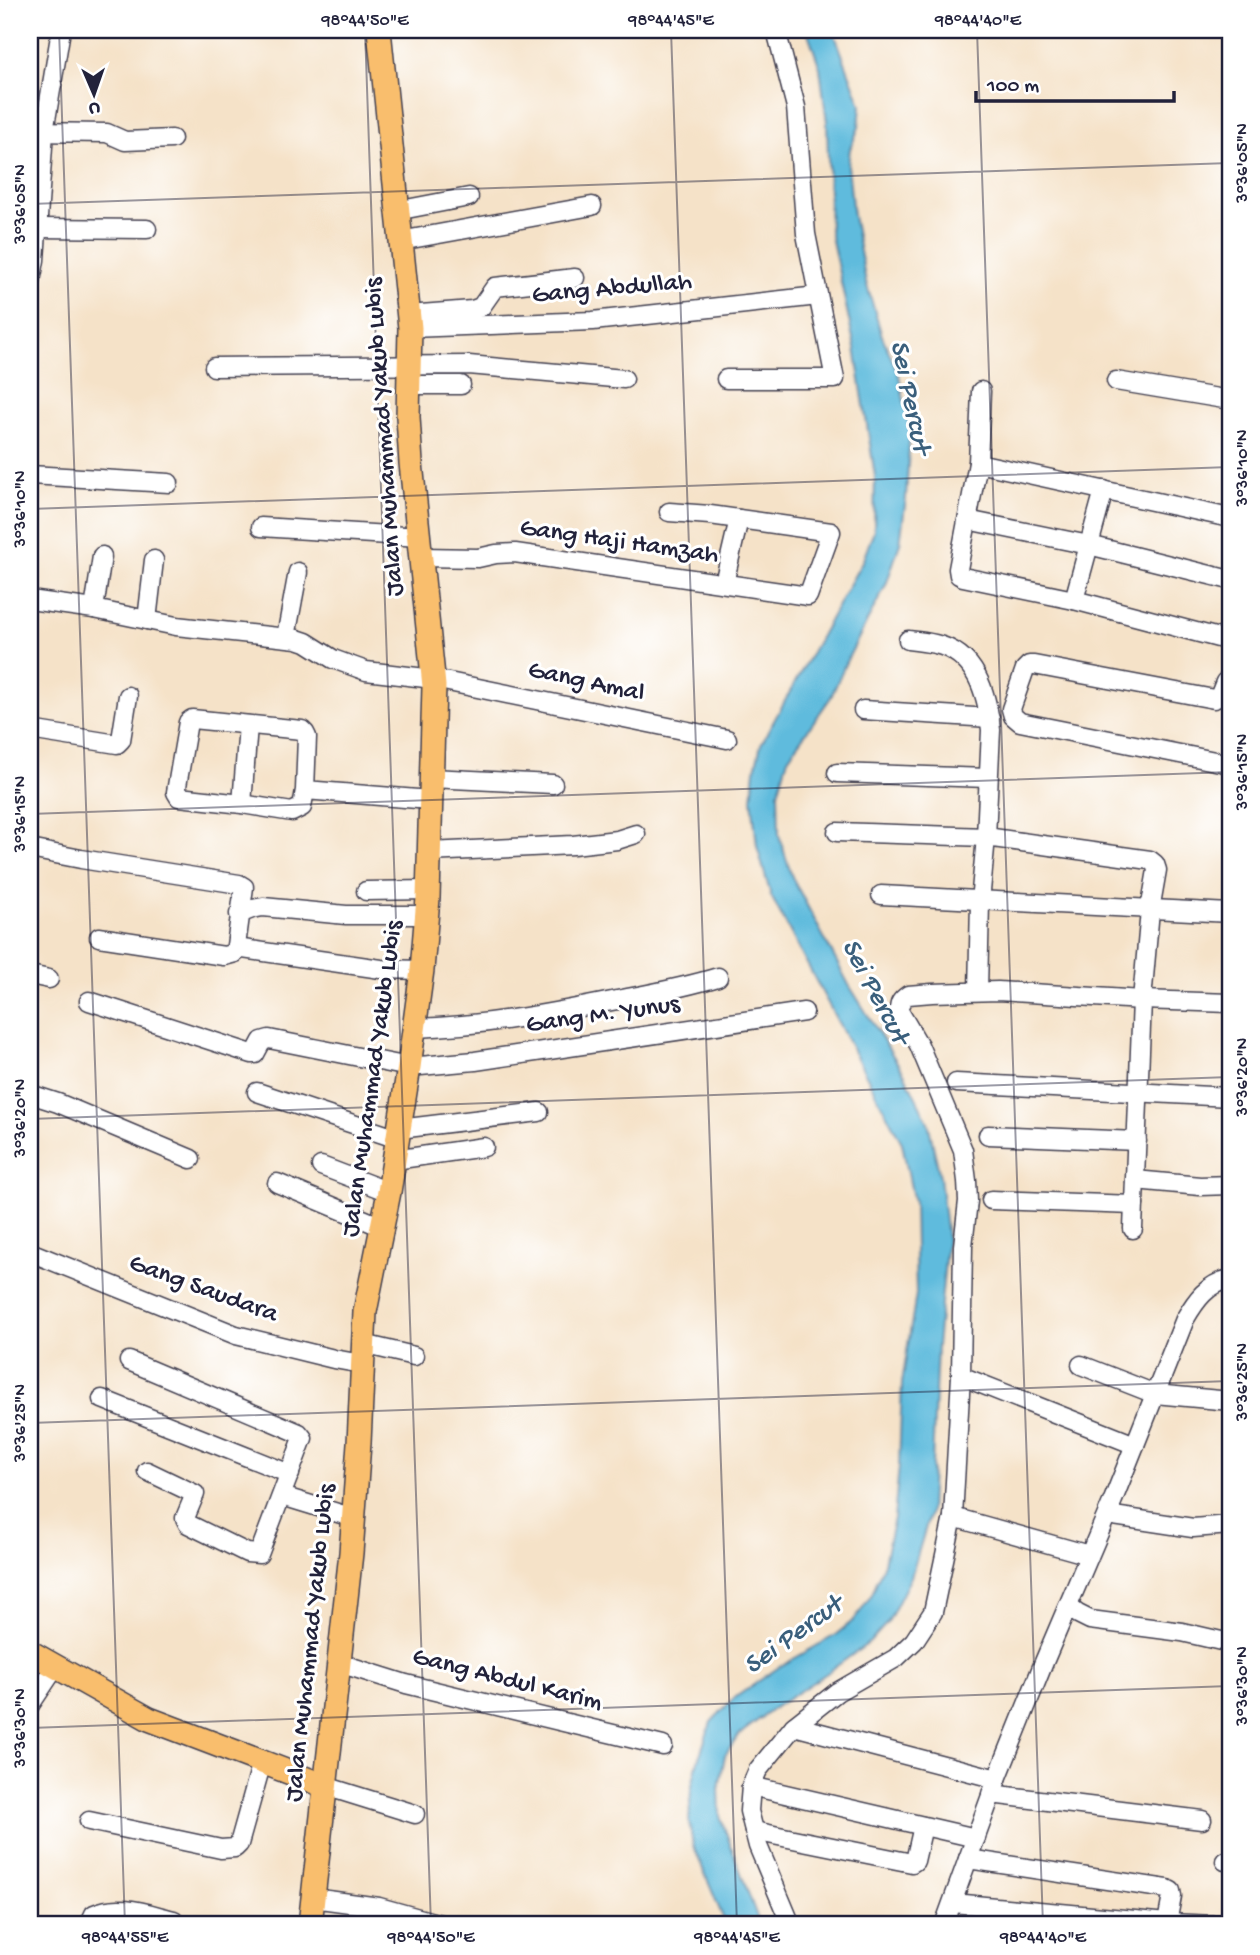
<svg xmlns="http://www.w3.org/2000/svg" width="1260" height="1955" viewBox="0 0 1260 1955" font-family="'Gochi Hand',sans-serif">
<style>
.water{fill:#5fbbdd;stroke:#406e8c;stroke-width:2}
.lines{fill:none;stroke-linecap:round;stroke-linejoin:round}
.minor-casing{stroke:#423f50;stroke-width:21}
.major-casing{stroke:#423f50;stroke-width:26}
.minor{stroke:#fff;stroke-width:18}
.major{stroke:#f9be6d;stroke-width:23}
.ticks{fill:none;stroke:#22223b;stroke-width:2;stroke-opacity:0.45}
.labels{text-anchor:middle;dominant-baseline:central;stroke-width:6;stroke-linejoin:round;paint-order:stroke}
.street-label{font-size:26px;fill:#22223b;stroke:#fff}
.water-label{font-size:28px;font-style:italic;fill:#3a5f7c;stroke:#fff}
.neatline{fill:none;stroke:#22223b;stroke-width:2.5}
.ticks-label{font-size:18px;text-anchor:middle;fill:#22223b}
</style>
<rect width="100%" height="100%" fill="#fff"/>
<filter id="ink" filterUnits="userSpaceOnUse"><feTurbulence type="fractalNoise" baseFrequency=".0143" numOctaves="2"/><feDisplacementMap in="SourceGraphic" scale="14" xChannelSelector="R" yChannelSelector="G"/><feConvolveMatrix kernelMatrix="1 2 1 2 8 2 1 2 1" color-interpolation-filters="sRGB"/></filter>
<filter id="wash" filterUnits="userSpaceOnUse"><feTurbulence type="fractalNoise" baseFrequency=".00686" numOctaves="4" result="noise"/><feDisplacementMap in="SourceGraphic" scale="28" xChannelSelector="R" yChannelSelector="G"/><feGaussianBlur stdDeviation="1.57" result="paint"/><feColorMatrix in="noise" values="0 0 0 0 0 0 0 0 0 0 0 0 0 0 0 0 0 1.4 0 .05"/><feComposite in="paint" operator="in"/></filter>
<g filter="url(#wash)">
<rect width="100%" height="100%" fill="#f5e2c8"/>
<polygon class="water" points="807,30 833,30 861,105 859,127 850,149 848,165 853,216 866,282 882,336 899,375 910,430 906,498 900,543 886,585 846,662 831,697 788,758 778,793 779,835 792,877 849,985 905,1075 928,1122 940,1177 947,1238 937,1347 930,1513 911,1577 888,1622 870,1642 827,1673 774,1708 740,1734 725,1755 719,1788 720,1816 760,1925 726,1925 693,1845 689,1822 691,1790 697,1764 711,1722 733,1699 779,1667 834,1636 855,1619 872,1594 884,1563 894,1518 899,1466 902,1383 916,1294 914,1203 902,1143 771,896 757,846 752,799 755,770 761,744 863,560 874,530 875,476 855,348 830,231 827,122 820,68"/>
</g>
<g filter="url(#ink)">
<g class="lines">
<defs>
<g id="minor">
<polyline points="30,132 107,133 125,141 172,139"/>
<polyline points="396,211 469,197"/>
<polyline points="37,228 147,229"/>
<polyline points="400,241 592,206"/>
<polyline points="30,287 35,260 44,132 61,30"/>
<polyline points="408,315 472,310 481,307 495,287 575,278"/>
<polyline points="410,328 593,321 818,296"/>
<polyline points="214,367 469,365 624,379"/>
<polyline points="726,379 835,379 806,234 796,107 776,30"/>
<polyline points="1116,381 1230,400"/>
<polyline points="409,385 461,385"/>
<polyline points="981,391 978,463 958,569 959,575 963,577 1074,600 1230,641"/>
<polyline points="978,463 1230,518"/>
<polyline points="30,475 169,483"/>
<polyline points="967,520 1089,545 1230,580"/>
<polyline points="261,527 420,537"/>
<polyline points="422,557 478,558 496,554 515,553 808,596 831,532 710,515 669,512"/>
<polyline points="724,583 739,519"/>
<polyline points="30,600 94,609 176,626 297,639 306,642 333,659 366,671 434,679 727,739"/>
<polyline points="1074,600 1104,490"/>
<polyline points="94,609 102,556"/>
<polyline points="147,620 154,560"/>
<polyline points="286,637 298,572"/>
<path d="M908,640c9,1 18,2 27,4 41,9 52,49 56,86l-5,107 -6,65 -2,89"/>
<polyline points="1230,679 1225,682 1219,697 1214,699 1034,665 1029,665 1025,669 1011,709 1013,716 1020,722 1230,764"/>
<polyline points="863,710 990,718"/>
<polyline points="30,730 117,744 121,740 128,696"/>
<polyline points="837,773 988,778"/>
<polyline points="431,778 553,784"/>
<polyline points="305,790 302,807 292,812 242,804 179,797 176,792 188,722 192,719 302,730 305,733 307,737 305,790 430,800"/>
<polyline points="242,804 248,725"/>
<polyline points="837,832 986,837 1150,860 1155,864 1157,870 1150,910 1142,1000 1133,1229"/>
<polyline points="30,849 81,859 239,884 244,887 235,953 224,956 99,937"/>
<polyline points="429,852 573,845 617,840 636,834"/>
<polyline points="366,891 428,890"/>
<polyline points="881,895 1230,913"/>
<polyline points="239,914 252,909 263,907 346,915 426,915"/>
<polyline points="236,948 381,969 422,970"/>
<polyline points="30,975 49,979"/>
<polyline points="89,1001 252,1054 255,1054 262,1041 269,1039 409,1067 475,1061 804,1012"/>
<path d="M415,1028c66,-2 133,-14 197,-27 36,-7 71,-13 106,-24"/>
<polyline points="956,1083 1230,1097"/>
<polyline points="257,1092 398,1139"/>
<polyline points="30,1094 58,1103 191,1159"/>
<polyline points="399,1129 539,1112"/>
<polyline points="988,1135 1137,1141"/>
<polyline points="394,1160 484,1147"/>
<polyline points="321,1166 389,1192"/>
<polyline points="1135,1180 1200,1186 1230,1185"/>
<polyline points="277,1183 382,1227"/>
<polyline points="991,1200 1134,1205"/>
<polyline points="30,1252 236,1335 334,1359 362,1364"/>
<polyline points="363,1344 414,1356"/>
<polyline points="129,1361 299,1433 303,1438 259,1554 247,1553 188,1524 185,1518 195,1494 147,1471"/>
<polyline points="1081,1365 1155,1394 1230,1401"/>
<polyline points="961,1376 1135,1445"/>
<polyline points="102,1399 290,1474"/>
<polyline points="282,1496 354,1518"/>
<polyline points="1107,1515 1193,1528 1230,1525"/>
<polyline points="953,1517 1089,1555"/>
<polyline points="1069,1607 1078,1614 1090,1620 1182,1632 1230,1643"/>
<polyline points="339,1663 406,1684 663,1746"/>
<polyline points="30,1705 56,1666"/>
<polyline points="794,1726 997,1779"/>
<polyline points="325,1786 415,1814"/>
<polyline points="751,1786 976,1838"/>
<polyline points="991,1794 1202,1820"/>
<polyline points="89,1821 221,1849 235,1848 239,1844 262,1762"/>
<polyline points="754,1831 912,1863 915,1861 923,1826"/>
<polyline points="968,1859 1167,1889 1171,1891 1172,1896 1167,1923"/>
<polyline points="1225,1861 1230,1861"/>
<polyline points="313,1898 379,1907 444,1925"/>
<polyline points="953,1903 1167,1923 1216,1925"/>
<path d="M89,1925l5,-11c25,-12 55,0 80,6"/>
<path d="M791,1925l-33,-79 -9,-35 2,-25 7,-16 36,-44 43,-34 59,-34 18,-17 19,-29 20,-95 8,-141 2,-130 5,-45 -1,-20 -4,-31 -44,-105 -20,-34c0,-8 2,-11 9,-16l24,-2 66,-2 144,9 88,3"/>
<path d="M944,1925l53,-146 47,-117 69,-162 72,-181c11,-19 22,-35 45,-40"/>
</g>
<g id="major">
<polyline points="30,1652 149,1719 325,1786"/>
<polyline points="310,1925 351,1553 359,1443 365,1312 389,1192 409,1067 422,970 428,898 434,686 411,463 408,417 410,328 379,30"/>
</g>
</defs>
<use href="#minor" class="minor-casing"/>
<use href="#major" class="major-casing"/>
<use href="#minor" class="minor"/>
<use href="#major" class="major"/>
</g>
</g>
<path class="ticks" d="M59,30l66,1895M365,30l66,1895M671,30l66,1895M977,30l66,1895M30,204l1200,-41M30,509l1200,-42M30,814l1200,-42M30,1119l1200,-42M30,1423l1200,-42M30,1728l1200,-42"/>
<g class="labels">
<g class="street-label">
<text transform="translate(612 290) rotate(-5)">Gang Abdullah</text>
<text transform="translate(386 437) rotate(-94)">Jalan Muhammad Yakub Lubis</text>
<text transform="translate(619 543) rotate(8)">Gang Haji Hamzah</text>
<text transform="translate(586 683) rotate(12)">Gang Amal</text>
<text transform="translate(603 1016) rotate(-8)">Gang M. Yunus</text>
<text transform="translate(374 1079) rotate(-82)">Jalan Muhammad Yakub Lubis</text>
<text transform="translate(203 1290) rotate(20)">Gang Saudara</text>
<text transform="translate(312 1643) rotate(-84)">Jalan Muhammad Yakub Lubis</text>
<text transform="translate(507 1681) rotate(14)">Gang Abdul Karim</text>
</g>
<g class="water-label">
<text transform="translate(909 397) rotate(78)">Sei Percut</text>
<text transform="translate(874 992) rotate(62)">Sei Percut</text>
<text transform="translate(794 1636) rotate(-36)">Sei Percut</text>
</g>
</g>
<rect width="1260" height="1955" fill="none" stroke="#fff" stroke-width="77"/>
<g transform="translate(94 94) rotate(178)" stroke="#ffffff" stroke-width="5" paint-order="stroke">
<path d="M0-5L12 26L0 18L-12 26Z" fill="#22223b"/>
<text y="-10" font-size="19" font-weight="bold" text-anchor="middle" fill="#22223b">U</text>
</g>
<path d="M976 91v10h198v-10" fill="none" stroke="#22223b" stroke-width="3.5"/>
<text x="987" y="91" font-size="21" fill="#22223b" stroke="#ffffff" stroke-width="5" paint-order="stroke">100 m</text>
<rect x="38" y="38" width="1184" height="1878" class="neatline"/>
<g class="ticks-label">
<text x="365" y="25">98°44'50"E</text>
<text x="671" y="25">98°44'45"E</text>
<text x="978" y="25">98°44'40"E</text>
<text transform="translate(1241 163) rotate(-90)" y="6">3°36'05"N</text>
<text transform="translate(19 204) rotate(-90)" y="6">3°36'05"N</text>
<text transform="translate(1241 468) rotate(-90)" y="6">3°36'10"N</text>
<text transform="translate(19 509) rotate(-90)" y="6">3°36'10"N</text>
<text transform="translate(1241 772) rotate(-90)" y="6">3°36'15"N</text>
<text transform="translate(19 814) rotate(-90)" y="6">3°36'15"N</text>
<text transform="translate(1241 1077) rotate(-90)" y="6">3°36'20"N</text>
<text transform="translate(19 1118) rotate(-90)" y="6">3°36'20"N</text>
<text transform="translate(1241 1382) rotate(-90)" y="6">3°36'25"N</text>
<text transform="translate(19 1423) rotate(-90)" y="6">3°36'25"N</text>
<text transform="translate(1241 1686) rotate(-90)" y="6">3°36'30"N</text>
<text transform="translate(19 1728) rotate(-90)" y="6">3°36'30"N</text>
<text x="125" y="1942">98°44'55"E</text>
<text x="431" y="1942">98°44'50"E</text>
<text x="737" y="1942">98°44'45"E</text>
<text x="1043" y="1942">98°44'40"E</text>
</g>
</svg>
